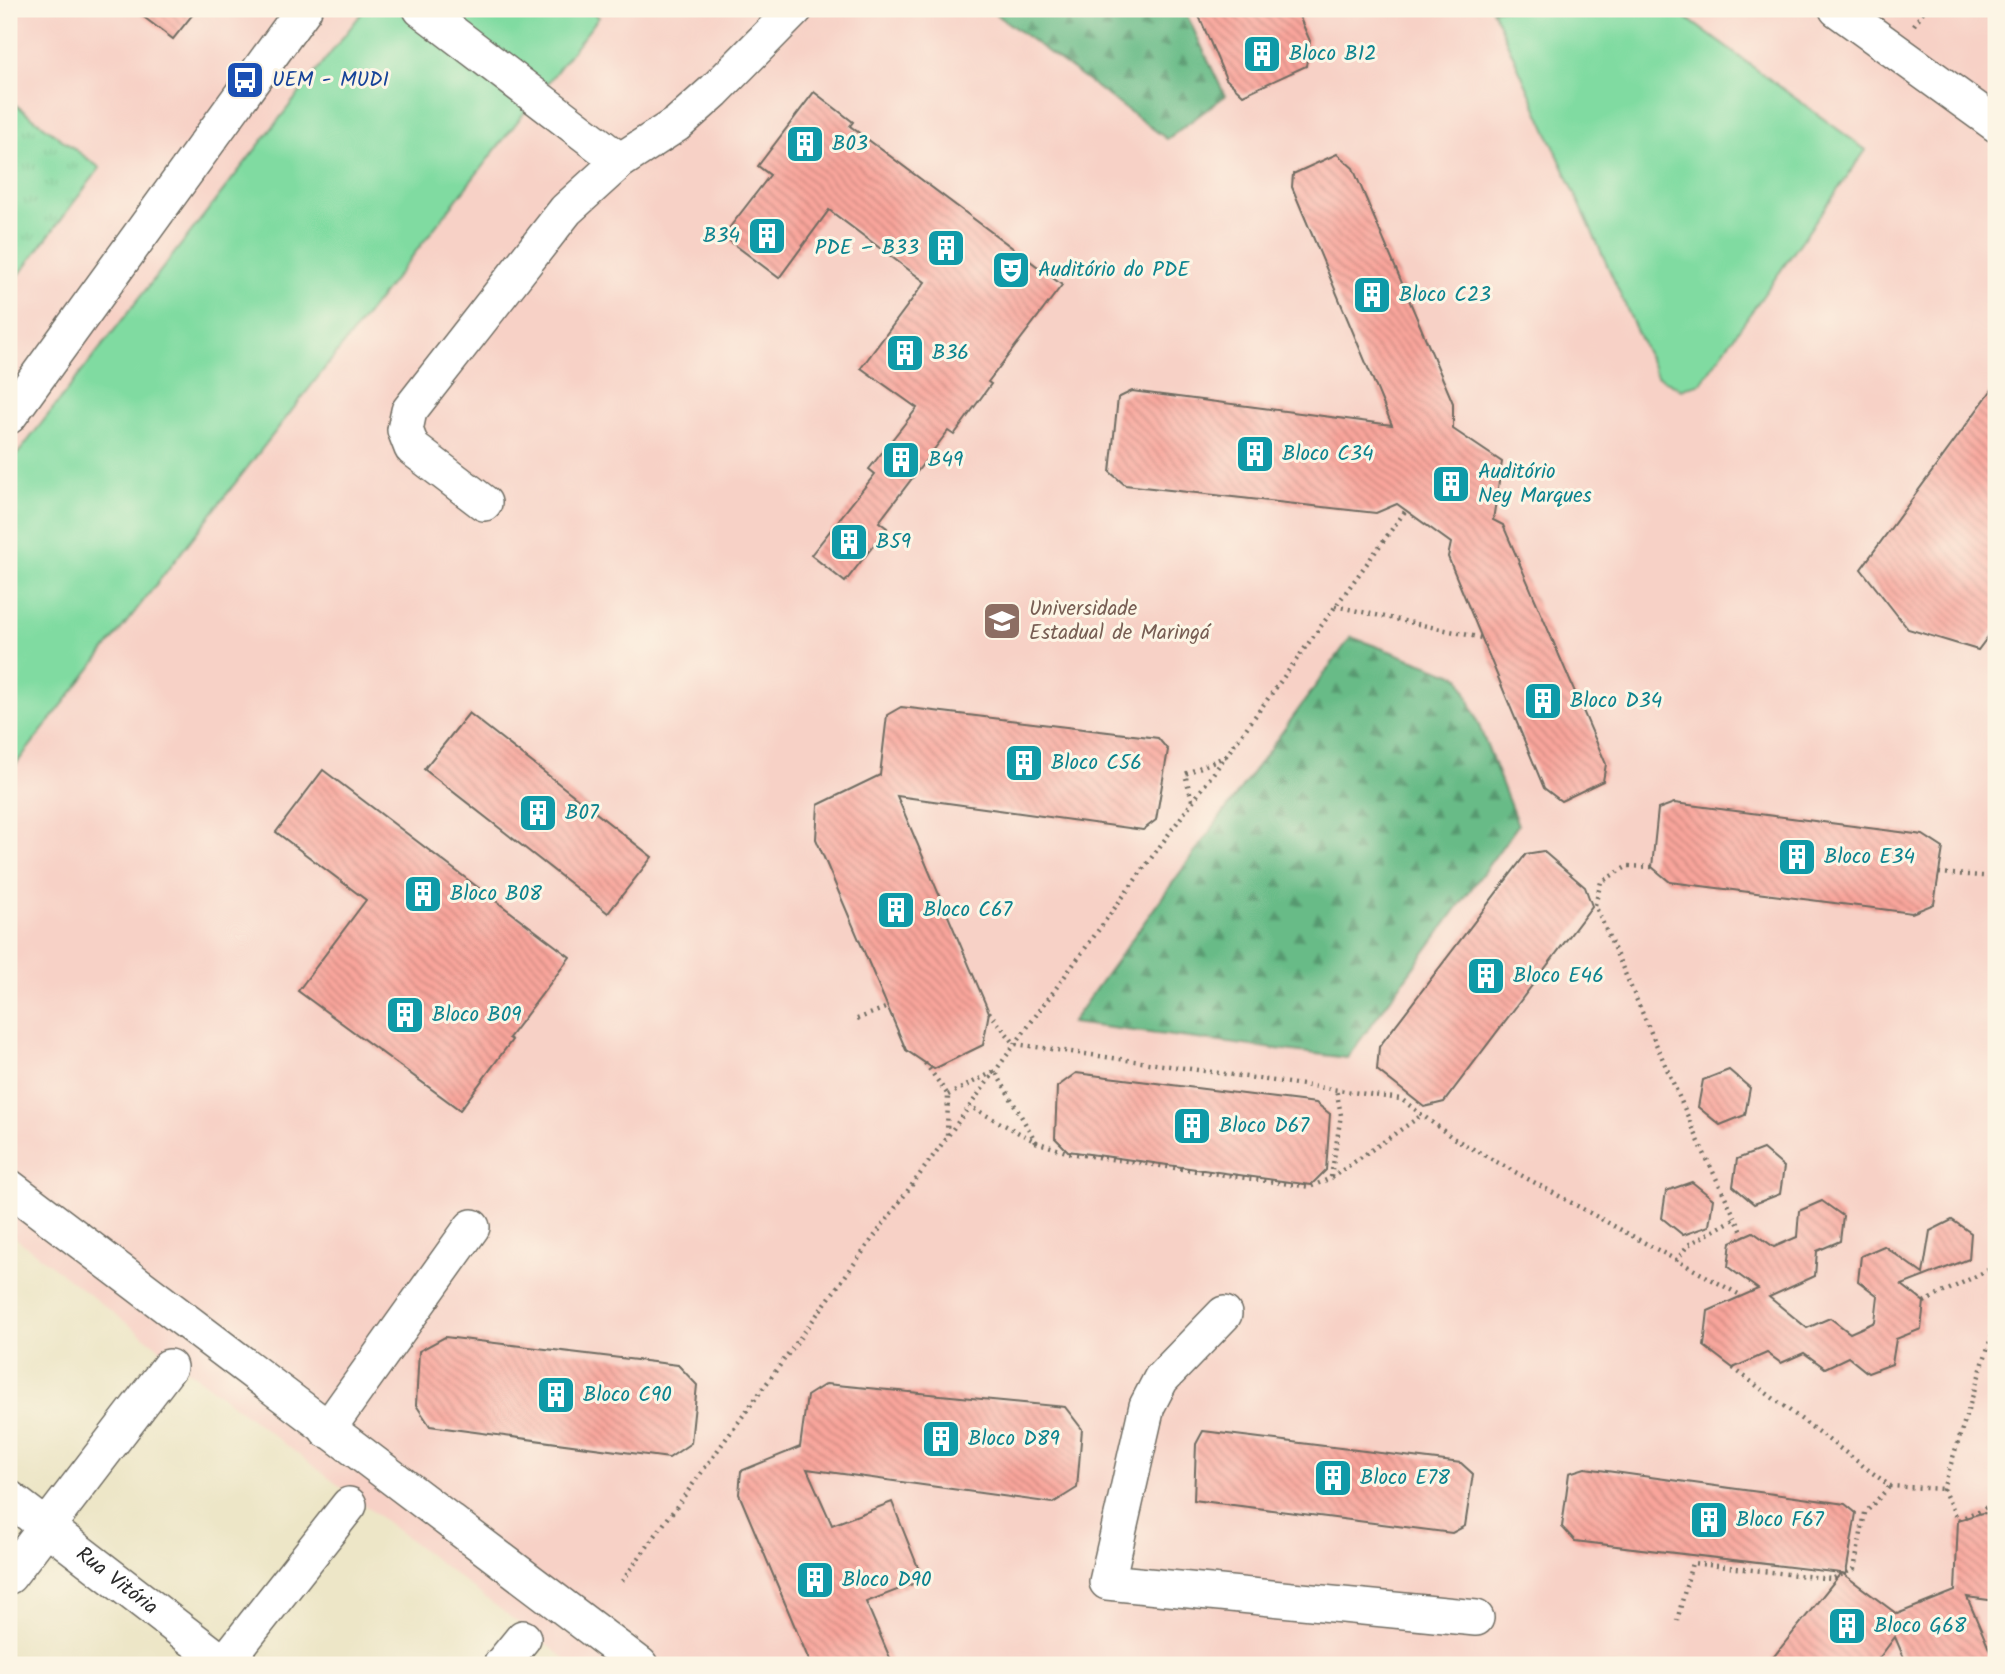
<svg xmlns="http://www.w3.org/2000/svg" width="2005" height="1674" viewBox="0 0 2005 1674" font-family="Kalam,sans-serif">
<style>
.built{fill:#f7d1c6}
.grass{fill:url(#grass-tufts);stroke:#568366;stroke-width:2}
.forest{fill:url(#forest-firs);stroke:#4a7359;stroke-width:2}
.park{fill:#80dba1;stroke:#568366;stroke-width:2}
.building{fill:url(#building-back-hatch)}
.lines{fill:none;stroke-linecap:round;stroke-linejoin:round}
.minor-casing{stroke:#6f6c62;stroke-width:38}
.path{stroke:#6f6c62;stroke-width:4.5;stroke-dasharray:2 5;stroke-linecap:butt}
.minor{stroke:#fff;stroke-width:35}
.labels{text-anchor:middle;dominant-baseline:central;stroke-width:6;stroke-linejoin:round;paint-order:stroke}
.culture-label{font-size:21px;fill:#0d838f;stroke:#fcf5e5;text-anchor:start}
.transit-label{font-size:21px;fill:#164399;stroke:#fcf5e5;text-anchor:start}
.education-label{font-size:21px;fill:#785e54;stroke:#fcf5e5;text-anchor:start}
.street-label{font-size:21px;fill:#2b2b2b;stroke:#fcf5e5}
</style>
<defs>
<pattern id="grass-tufts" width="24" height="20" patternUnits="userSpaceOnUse" patternTransform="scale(1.75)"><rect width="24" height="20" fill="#80dba1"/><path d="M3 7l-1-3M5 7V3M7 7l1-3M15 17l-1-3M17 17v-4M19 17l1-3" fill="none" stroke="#6fbc8b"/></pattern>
<pattern id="forest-firs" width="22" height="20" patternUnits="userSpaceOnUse" patternTransform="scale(1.75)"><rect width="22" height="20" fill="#68bb87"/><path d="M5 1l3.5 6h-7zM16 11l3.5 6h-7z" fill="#56986f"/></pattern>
<pattern id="building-back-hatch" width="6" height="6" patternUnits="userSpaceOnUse" patternTransform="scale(1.75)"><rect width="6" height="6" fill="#f9a59b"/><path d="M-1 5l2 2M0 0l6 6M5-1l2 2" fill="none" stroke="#ca877f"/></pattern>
</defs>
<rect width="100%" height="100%" fill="#fcf5e5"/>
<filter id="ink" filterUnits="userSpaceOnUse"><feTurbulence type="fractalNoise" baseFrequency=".0143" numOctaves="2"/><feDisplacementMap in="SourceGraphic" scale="14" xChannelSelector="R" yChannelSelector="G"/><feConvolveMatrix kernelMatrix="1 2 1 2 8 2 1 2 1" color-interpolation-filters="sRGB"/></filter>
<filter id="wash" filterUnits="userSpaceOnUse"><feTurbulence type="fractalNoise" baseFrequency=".00686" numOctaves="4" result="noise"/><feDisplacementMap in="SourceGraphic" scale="28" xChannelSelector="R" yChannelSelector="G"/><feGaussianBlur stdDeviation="1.57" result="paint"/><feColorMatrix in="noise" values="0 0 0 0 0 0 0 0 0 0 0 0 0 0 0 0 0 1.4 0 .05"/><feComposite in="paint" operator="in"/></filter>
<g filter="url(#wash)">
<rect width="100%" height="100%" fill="#ede6c7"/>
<polygon class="built" points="9,9 1996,9 1996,1665 573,1665 9,1233"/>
<polygon class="grass" points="9,100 100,168 9,288"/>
<g class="forest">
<polygon points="989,9 1184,9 1225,96 1167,139"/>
<polygon points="1351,637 1460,677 1518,825 1347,1058 1071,1023"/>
</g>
<g class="park">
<polygon points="365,9 587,9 599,17 9,773 9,465"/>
<polygon points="1492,9 1674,9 1866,150 1701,383 1681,389 1657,376"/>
</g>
<g id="blocks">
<g class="building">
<polygon points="133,9 197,9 173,39"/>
<polygon points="1196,9 1296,9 1310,41 1306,66 1243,95 1226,79"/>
<polygon points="814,92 853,122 850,126 1062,285 988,382 991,384 954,435 948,431 879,522 887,528 845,582 811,555 875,474 869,469 917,408 861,368 925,282 829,210 779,278 723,236 770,175 758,166"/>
<polygon points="1337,154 1353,168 1453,403 1453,429 1502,462 1493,520 1503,525 1606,764 1603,781 1561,801 1544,788 1448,557 1451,543 1397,504 1376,513 1125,485 1110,472 1118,398 1132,391 1392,425 1292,187 1293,174"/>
<polygon points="1996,384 1996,626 1978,650 1908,629 1861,569"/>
<polygon points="901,707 1158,738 1168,750 1156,820 1143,830 897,796 989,1012 983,1045 934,1069 906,1050 816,839 818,805 880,775 887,715"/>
<polygon points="469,713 652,857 608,913 424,769"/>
<polygon points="323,770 570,957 509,1038 512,1040 460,1110 298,991 366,900 276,832"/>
<polygon points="1674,803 1923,835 1943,848 1934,904 1912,913 1670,882 1652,867 1658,809"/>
<polygon points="1543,851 1585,887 1592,906 1444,1102 1424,1107 1377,1070 1379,1047 1526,854"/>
<polygon points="1729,1070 1750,1088 1745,1115 1720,1125 1698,1107 1703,1080"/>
<polygon points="1076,1073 1316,1103 1330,1114 1326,1170 1311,1185 1068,1151 1055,1138 1057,1087"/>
<polygon points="1763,1149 1784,1167 1780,1194 1754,1204 1733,1186 1737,1159"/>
<polygon points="1692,1182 1713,1199 1709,1226 1683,1235 1662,1218 1666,1191"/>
<polygon points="1822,1201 1843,1216 1840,1241 1817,1251 1815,1276 1769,1297 1807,1328 1830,1318 1850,1333 1875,1322 1878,1296 1858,1281 1861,1256 1884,1246 1923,1274 1930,1231 1952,1220 1971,1233 1969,1259 1902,1285 1924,1302 1921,1329 1896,1339 1892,1364 1868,1373 1848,1357 1825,1368 1804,1353 1781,1363 1767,1353 1733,1368 1704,1346 1708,1311 1758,1289 1728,1267 1731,1242 1753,1232 1774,1247 1797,1237 1799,1211"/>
<polygon points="445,1337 678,1365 697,1385 691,1443 669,1458 430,1426 416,1405 419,1351"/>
<polygon points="826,1384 1065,1407 1082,1429 1077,1488 1053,1503 807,1469 832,1525 892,1502 923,1580 866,1602 893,1665 811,1665 739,1494 741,1471 800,1447 807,1396"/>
<polygon points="1203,1431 1461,1463 1473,1474 1465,1526 1452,1533 1194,1500 1196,1444"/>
<polygon points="1585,1468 1845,1504 1856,1513 1846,1574 1842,1573 1897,1614 1955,1591 1958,1520 1982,1513 1996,1514 1996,1601 1967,1597 1996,1665 1907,1665 1895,1637 1874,1665 1767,1665 1841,1573 1575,1541 1562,1527 1569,1473"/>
</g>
</g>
</g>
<g filter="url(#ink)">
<use href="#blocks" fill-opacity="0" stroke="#6f6c62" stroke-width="2"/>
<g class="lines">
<defs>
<g id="minor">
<polyline points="421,9 620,161"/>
<polyline points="1837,9 1996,124"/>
<polyline points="9,416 304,9"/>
<polyline points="484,503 412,448 405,430 409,411 566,210 620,161 677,124 714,91 795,9"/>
<polyline points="9,1187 640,1665"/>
<polyline points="1224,1314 1161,1379 1147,1406 1107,1582 1476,1618"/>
<polyline points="327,1430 472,1227"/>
<path id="s1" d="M9,1498l217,167"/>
<polyline points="9,1576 169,1367"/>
<polyline points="223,1665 349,1505"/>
<polyline points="501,1665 523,1638"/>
</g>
</defs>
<use href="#minor" class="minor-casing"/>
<g class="path">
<polyline points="1914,25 1925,9"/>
<polyline points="1335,606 1482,638"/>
<polyline points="1192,800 1185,774 1226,756"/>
<polyline points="1652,867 1628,866 1601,882 1595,905 1703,1151 1744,1236"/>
<polyline points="1939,873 1996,877"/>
<polyline points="989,1012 1015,1044 1401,1099 1453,1138 1742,1296"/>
<polyline points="857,1019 888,1007"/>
<polyline points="925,1063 948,1095 947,1136"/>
<polyline points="948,1095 995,1071 1036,1142 969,1106"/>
<polyline points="1036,1142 1069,1153 1310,1187 1331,1178 1422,1115"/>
<polyline points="1331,1177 1341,1115 1336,1089"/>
<polyline points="1676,1261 1688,1245 1736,1218"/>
<polyline points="1924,1302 1996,1266"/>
<polyline points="1996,1322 1943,1489 1958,1520 1996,1503"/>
<polyline points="1733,1368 1890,1486 1943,1489"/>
<polyline points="622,1581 1406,510"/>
<polyline points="1677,1621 1692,1563 1832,1579 1854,1569 1865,1513 1890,1486"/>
</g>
<use href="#minor" class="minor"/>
</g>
</g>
<defs>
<symbol id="building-square" viewBox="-11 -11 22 22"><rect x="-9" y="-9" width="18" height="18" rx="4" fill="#0f9aa8" stroke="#fcf5e5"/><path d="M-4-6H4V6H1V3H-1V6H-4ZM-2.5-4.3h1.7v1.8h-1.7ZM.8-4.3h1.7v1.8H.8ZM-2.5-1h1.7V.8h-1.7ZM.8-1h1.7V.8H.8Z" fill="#fff"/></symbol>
<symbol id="bus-square" viewBox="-11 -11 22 22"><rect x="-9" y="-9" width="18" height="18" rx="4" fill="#1a4fb4" stroke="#fcf5e5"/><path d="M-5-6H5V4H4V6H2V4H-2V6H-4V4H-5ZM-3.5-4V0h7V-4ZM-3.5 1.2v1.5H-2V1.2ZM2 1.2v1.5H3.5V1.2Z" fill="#fff"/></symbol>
<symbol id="theatre-square" viewBox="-11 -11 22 22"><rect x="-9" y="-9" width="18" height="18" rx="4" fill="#0f9aa8" stroke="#fcf5e5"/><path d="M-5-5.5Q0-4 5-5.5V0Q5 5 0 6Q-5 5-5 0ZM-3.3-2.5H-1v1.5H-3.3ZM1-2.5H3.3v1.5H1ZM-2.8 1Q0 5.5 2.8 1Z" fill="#fff"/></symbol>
<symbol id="university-square" viewBox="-11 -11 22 22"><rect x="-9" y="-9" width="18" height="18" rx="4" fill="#8d6e63" stroke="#fcf5e5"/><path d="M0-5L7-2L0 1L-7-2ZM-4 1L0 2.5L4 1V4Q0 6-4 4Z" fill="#fff"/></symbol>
</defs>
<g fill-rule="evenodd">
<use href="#building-square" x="1240" y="32" width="44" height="44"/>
<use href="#bus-square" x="223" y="58" width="44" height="44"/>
<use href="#building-square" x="783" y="122" width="44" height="44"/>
<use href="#building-square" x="745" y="214" width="44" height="44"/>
<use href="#building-square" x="924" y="226" width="44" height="44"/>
<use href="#theatre-square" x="989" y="248" width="44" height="44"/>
<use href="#building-square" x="1350" y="273" width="44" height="44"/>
<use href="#building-square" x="883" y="331" width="44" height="44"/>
<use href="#building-square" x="1233" y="432" width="44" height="44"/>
<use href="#building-square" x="879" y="438" width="44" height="44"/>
<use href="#building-square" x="1429" y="462" width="44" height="44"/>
<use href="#building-square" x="827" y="520" width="44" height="44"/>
<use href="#university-square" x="980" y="599" width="44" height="44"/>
<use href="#building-square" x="1521" y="679" width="44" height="44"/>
<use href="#building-square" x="1002" y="741" width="44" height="44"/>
<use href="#building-square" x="516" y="791" width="44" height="44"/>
<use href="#building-square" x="1775" y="835" width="44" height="44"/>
<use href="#building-square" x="401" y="872" width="44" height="44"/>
<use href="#building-square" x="874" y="888" width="44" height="44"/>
<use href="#building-square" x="1464" y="954" width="44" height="44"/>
<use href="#building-square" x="383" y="993" width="44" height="44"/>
<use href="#building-square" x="1170" y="1104" width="44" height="44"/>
<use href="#building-square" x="534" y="1373" width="44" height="44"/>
<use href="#building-square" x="919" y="1417" width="44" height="44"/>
<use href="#building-square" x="1311" y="1456" width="44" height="44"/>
<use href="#building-square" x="1687" y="1498" width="44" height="44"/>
<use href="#building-square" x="793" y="1558" width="44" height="44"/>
<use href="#building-square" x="1825" y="1604" width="44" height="44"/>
</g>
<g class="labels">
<g class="culture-label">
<text x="1289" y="54">Bloco B12</text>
<text x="832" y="144">B03</text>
<text x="740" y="236" text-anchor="end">B34</text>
<text x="919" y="248" text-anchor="end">PDE – B33</text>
<text x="1038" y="270">Auditório do PDE</text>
<text x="1399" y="295">Bloco C23</text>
<text x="932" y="353">B36</text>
<text x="1282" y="454">Bloco C34</text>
<text x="928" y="460">B49</text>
<text x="1478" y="472">Auditório<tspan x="1478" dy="24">Ney Marques</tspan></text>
<text x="876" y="542">B59</text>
<text x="1570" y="701">Bloco D34</text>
<text x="1051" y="763">Bloco C56</text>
<text x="565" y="813">B07</text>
<text x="1824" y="857">Bloco E34</text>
<text x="450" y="894">Bloco B08</text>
<text x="923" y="910">Bloco C67</text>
<text x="1513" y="976">Bloco E46</text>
<text x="432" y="1015">Bloco B09</text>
<text x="1219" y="1126">Bloco D67</text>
<text x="583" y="1395">Bloco C90</text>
<text x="968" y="1439">Bloco D89</text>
<text x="1360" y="1478">Bloco E78</text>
<text x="1736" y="1520">Bloco F67</text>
<text x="842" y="1580">Bloco D90</text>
<text x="1874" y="1626">Bloco G68</text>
</g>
<g class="transit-label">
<text x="272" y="80">UEM - MUDI</text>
</g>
<g class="education-label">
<text x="1029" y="609">Universidade<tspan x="1029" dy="24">Estadual de Maringá</tspan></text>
</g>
<g class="street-label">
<text stroke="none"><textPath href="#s1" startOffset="136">Rua Vitória</textPath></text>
</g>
</g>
<rect width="2005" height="1674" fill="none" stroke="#fcf5e5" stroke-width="35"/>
</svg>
